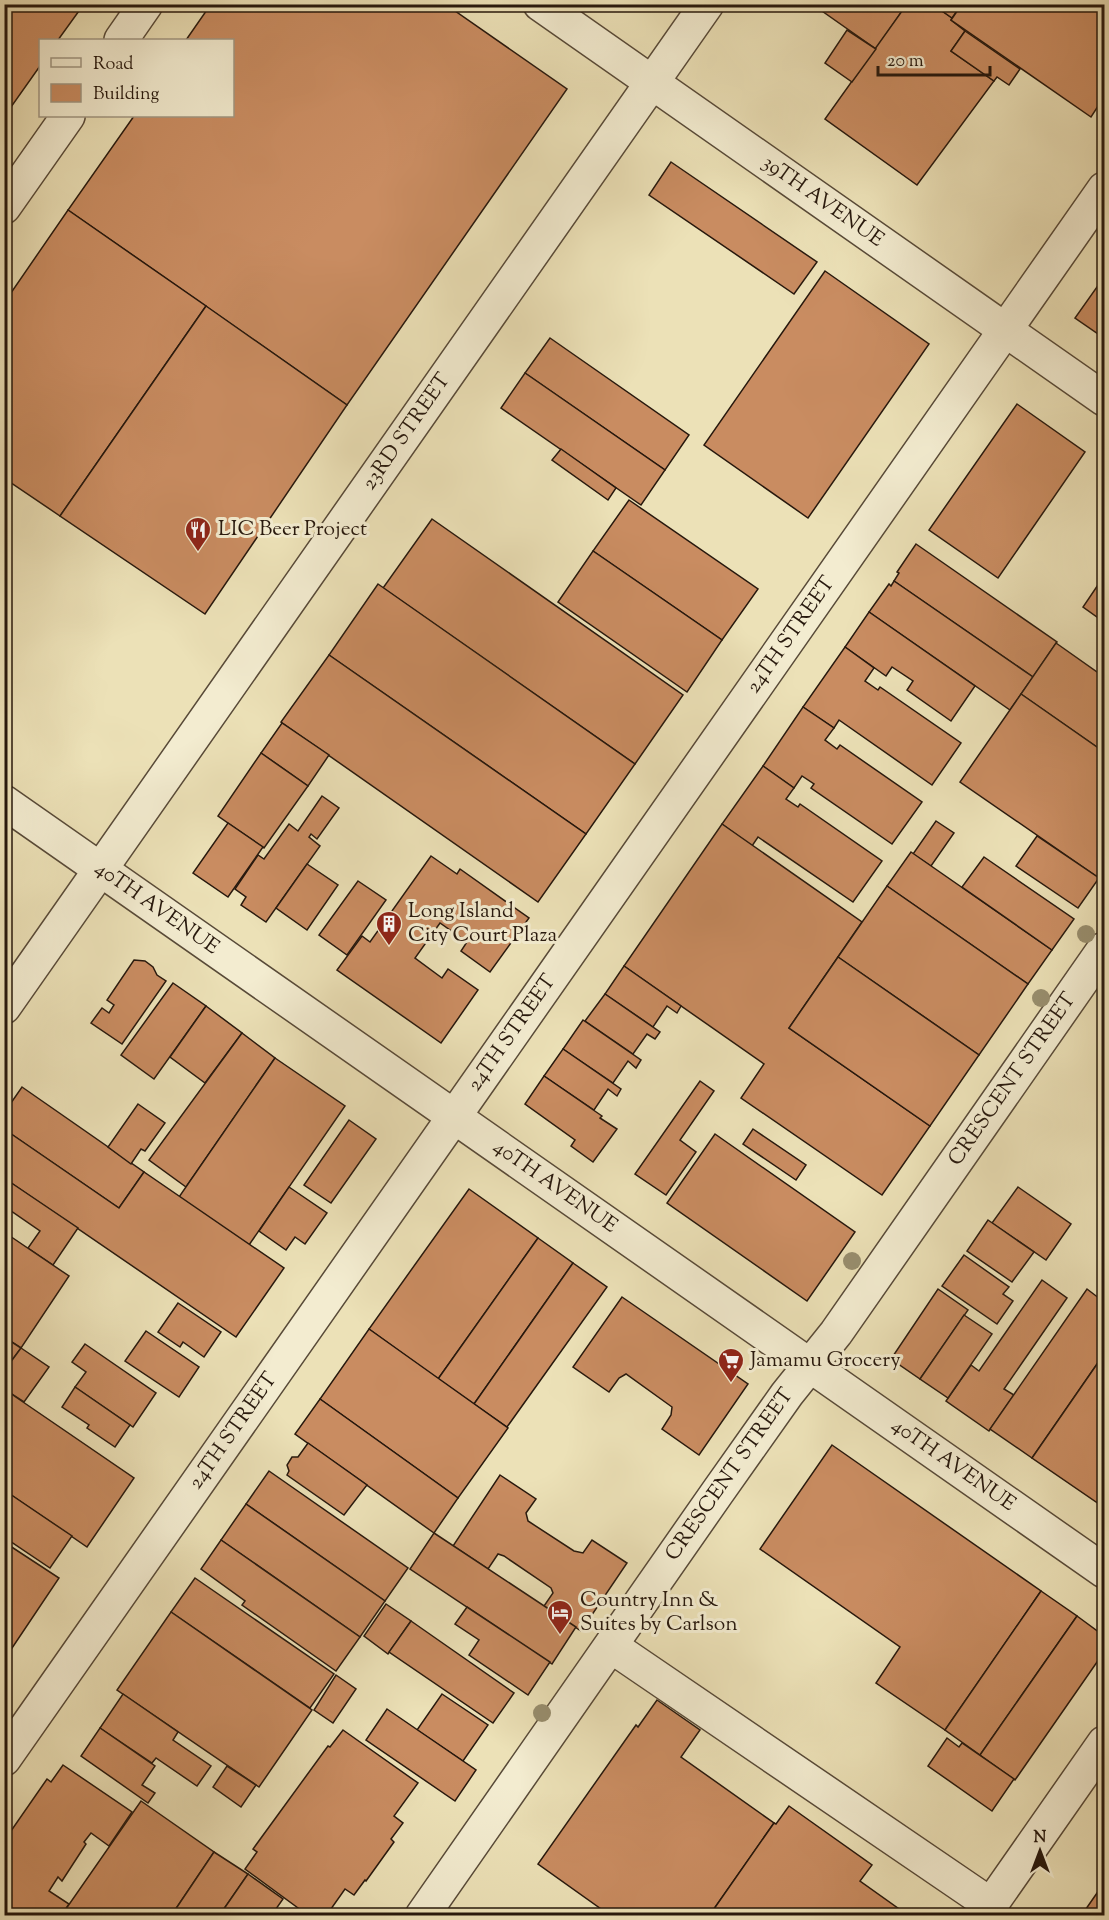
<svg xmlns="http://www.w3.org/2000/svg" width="1109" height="1920" viewBox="0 0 1109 1920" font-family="'Sorts Mill Goudy',serif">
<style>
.building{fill:#c98c61;stroke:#27180d;stroke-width:1.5}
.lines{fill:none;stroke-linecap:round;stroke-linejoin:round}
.minor-casing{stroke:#584a38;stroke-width:36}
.minor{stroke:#f3ecd0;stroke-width:33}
.tree{fill:#988e6e}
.labels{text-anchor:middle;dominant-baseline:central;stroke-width:6;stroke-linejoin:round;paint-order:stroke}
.street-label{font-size:21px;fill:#27180d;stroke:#f3ecd0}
.poi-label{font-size:21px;fill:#27180d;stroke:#f3ecd0;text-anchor:start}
</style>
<rect width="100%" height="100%" fill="#ece1b7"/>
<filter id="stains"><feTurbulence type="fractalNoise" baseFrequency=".00333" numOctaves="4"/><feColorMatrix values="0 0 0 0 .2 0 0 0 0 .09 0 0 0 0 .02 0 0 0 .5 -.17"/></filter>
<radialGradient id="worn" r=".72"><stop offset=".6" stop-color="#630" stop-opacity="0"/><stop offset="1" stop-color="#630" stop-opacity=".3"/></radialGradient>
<g class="building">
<polygon points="4,4 84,4 58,40 40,40 40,66 4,117"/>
<polygon points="211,4 445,4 567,89 347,405 68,210 134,116 232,116 232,40 186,40"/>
<polygon points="812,4 907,4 876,49"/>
<polygon points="907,4 932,4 952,18 951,20 965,31 951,51 994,81 917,185 825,119"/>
<polygon points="932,4 962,4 952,18"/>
<polygon points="962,4 1104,4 1104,97 1091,117 951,20"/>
<polygon points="847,30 876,49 852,82 825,63"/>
<polygon points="965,31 1020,69 1009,85 997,77 994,81 951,51"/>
<polygon points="671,162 817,262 794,294 649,195"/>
<polygon points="68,210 206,306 60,516 4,478 4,303"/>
<polygon points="825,271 929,344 808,518 704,445"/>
<polygon points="1104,277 1104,338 1075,318"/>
<polygon points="206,306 347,405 205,614 60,516"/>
<polygon points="550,338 689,435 665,470 525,373"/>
<polygon points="525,373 665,470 641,505 501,408"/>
<polygon points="1017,404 1085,452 998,578 929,530"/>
<polygon points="561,449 616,488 608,500 552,460"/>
<polygon points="629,500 758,589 722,640 593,551"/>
<polygon points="432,519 683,695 635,764 383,588"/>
<polygon points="916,544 1057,642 1033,677 894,581 899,573 897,572"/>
<polygon points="593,551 722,640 687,692 558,602"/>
<polygon points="1104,576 1104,622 1083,607"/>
<polygon points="894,581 1033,677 1010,710 869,612 889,584 891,586"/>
<polygon points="378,584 635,764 586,834 329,655"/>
<polygon points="869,612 975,686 951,721 907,690 913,681 892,667 886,676 845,647"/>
<polygon points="1056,643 1104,677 1104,752 1021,694"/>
<polygon points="845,647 874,668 865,681 878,690 880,687 961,743 932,785 839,720 834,728 803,707"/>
<polygon points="329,655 586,834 538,902 281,722"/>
<polygon points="1021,694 1104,752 1104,870 1099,878 960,782"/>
<polygon points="803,707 834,728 825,740 837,749 840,745 922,802 892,844 811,788 814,784 802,776 794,788 763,766"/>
<polygon points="282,723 329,755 308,786 261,753"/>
<polygon points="261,753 308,786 264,848 218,816"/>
<polygon points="763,766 794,788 786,799 798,807 800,804 882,861 853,902 758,837 752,846 722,824"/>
<polygon points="322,796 339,808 317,839 311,834 309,837 320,846 266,922 241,905 246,897 235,889 258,855 264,859 289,824 298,831"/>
<polygon points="936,821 954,833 931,866 913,854"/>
<polygon points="228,823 263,847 228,897 193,873"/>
<polygon points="722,824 862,922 789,1028 930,1126 882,1195 741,1098 764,1064 624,966"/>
<polygon points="1037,836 1099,878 1078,908 1016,866"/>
<polygon points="911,852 1052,950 1028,984 887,886"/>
<polygon points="431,856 457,874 460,869 529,918 490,972 461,951 467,942 440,923 415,958 442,978 448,969 478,990 441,1043 337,970 362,936 370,942"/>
<polygon points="984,857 1074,919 1052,950 962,887"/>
<polygon points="307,864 338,885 307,930 276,908"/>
<polygon points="358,881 386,900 347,955 319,935"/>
<polygon points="887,886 1028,984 979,1055 838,957"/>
<polygon points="838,957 979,1055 930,1126 789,1028"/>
<polygon points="134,960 145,961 153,967 157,975 166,981 122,1044 91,1023 102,1008 109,1013 114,1005 107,1000"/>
<polygon points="624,966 681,1006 677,1013 667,1006 653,1027 605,994"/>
<polygon points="173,983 206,1006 154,1079 121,1055"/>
<polygon points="605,994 660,1032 655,1039 647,1034 633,1054 585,1021"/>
<polygon points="206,1006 242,1033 205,1083 170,1057"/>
<polygon points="583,1020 641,1060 636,1068 628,1061 613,1083 563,1049"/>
<polygon points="242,1033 275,1058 186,1187 149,1160"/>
<polygon points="563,1049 621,1089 617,1096 608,1089 594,1110 544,1076"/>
<polygon points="275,1058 345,1106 249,1245 179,1197"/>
<polygon points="544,1076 602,1116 600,1118 617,1129 593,1162 571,1146 575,1140 525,1104"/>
<polygon points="700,1081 714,1091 680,1140 696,1152 666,1195 635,1174"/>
<polygon points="22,1087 144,1172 119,1208 4,1129 4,1113"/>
<polygon points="138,1104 165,1123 145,1151 141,1149 131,1164 108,1147"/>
<polygon points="349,1120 376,1139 331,1203 304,1185"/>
<polygon points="4,1129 119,1208 144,1172 284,1268 236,1337 4,1178"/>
<polygon points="753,1129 806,1165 796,1180 743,1144"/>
<polygon points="715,1134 855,1232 807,1301 667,1203"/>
<polygon points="4,1178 78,1228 53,1265 28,1248 40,1231 4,1206"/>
<polygon points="289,1187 327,1213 305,1244 295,1237 286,1250 259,1231"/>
<polygon points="1018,1187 1071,1224 1046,1260 992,1223"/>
<polygon points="469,1189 538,1238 438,1379 369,1329"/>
<polygon points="988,1220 1034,1252 1012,1282 967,1251"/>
<polygon points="4,1232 69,1276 21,1348 4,1337"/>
<polygon points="538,1238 573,1263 474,1404 438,1379"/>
<polygon points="964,1255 1009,1287 1003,1294 1013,1301 997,1324 942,1286"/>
<polygon points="573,1263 607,1287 507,1427 474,1404"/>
<polygon points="1042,1280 1067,1298 1004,1389 1014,1395 989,1431 946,1401 971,1365 979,1371"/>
<polygon points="938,1289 968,1310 920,1379 891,1359"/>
<polygon points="1087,1289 1104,1302 1104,1354 1032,1458 990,1429"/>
<polygon points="622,1297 748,1384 699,1455 662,1429 671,1415 672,1407 626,1374 619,1378 609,1392 573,1367"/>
<polygon points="178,1303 221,1332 204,1357 183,1342 180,1347 158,1332"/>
<polygon points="964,1315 992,1334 948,1398 920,1379"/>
<polygon points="369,1329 508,1428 458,1498 320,1399"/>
<polygon points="146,1331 199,1367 179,1397 125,1361"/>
<polygon points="4,1337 21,1348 4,1371"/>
<polygon points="85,1344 156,1393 133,1427 75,1387 86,1372 72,1362"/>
<polygon points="21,1348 49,1367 24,1402 4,1389 4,1371"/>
<polygon points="1104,1354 1104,1504 1102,1506 1032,1458"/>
<polygon points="75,1387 130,1425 115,1447 87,1428 89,1425 62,1407"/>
<polygon points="4,1389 134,1478 87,1547 4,1490"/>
<polygon points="320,1399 458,1498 434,1533 295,1434"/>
<polygon points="308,1443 367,1485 344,1515 287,1475 289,1471 287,1465 292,1457 298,1457"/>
<polygon points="832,1445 1041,1591 945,1730 876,1683 900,1647 760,1549"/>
<polygon points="269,1471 408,1568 385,1601 246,1504"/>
<polygon points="500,1475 536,1499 526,1513 528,1521 574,1551 583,1553 592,1540 627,1563 581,1631 544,1606 553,1593 551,1588 504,1556 498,1554 488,1569 453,1546"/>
<polygon points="4,1490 72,1536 50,1568 4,1537"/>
<polygon points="246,1504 385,1601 360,1637 221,1540"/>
<polygon points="434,1533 576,1627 552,1664 410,1569"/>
<polygon points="221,1540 360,1637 336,1671 242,1605 245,1601 201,1569"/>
<polygon points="4,1542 59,1578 4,1660"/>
<polygon points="195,1578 334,1674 310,1708 171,1612"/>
<polygon points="1041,1591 1077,1616 980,1755 945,1730"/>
<polygon points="386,1604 411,1621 388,1654 364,1636"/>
<polygon points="467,1607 550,1662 528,1695 469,1655 479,1640 455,1624"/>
<polygon points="171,1612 312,1710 259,1787 117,1690"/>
<polygon points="1077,1616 1104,1636 1104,1652 1015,1780 980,1755"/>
<polygon points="411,1621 514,1693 493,1723 389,1652"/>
<polygon points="336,1675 356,1689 333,1723 314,1710"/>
<polygon points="123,1694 178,1732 173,1740 211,1766 197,1786 156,1758 152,1763 100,1728"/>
<polygon points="442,1694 488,1725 463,1761 417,1730"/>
<polygon points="657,1700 700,1730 681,1757 774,1823 709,1916 611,1916 538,1864 636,1725 638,1727"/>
<polygon points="387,1709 476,1770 455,1801 366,1740"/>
<polygon points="100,1728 155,1766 142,1785 155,1793 148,1803 81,1756"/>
<polygon points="343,1730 418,1783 394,1816 403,1823 391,1839 394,1842 366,1881 365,1880 354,1895 345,1889 326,1916 309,1916 245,1869 257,1852 253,1849 328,1746 330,1747"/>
<polygon points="947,1738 959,1747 962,1743 1014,1779 992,1811 928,1766"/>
<polygon points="63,1765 132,1812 109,1846 91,1833 84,1842 86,1844 62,1881 58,1877 49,1891 69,1904 61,1916 4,1916 4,1841 47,1779 51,1782"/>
<polygon points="227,1766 256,1785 241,1807 213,1787"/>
<polygon points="141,1801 214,1852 171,1916 61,1916"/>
<polygon points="789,1806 872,1865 860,1881 909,1916 709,1916 774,1823 776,1824"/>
<polygon points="214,1852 248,1874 219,1916 171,1916"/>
<polygon points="248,1874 283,1899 271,1916 219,1916"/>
<polygon points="1104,1883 1104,1916 1081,1916"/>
</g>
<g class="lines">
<defs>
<g id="minor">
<path id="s1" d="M540,4l564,395"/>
<polyline points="121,40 146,4"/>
<polyline points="4,207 68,116"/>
<path id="s2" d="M4,802l1100,769"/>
<path id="s3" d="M4,1007l703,-1003"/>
<polyline points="611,1646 991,1905"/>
<path id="s4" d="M4,1759l1100,-1570"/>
<path id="s5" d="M422,1916l295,-423 70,-99 49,-61 268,-384"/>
<polyline points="983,1916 1104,1743"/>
</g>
</defs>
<use href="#minor" class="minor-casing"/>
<use href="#minor" class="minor"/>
</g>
<g class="tree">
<circle cx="1086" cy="934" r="9"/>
<circle cx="1041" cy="998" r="9"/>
<circle cx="852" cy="1261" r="9"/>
<circle cx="542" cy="1713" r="9"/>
</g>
<defs>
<symbol id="restaurant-pin" viewBox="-11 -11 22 30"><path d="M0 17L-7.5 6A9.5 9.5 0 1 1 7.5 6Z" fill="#8f2418" stroke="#f3ecd0"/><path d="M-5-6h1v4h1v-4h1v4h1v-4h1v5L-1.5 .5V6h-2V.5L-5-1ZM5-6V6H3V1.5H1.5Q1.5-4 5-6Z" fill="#fff"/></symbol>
<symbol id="building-pin" viewBox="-11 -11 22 30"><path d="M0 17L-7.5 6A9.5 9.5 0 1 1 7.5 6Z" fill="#8f2418" stroke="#f3ecd0"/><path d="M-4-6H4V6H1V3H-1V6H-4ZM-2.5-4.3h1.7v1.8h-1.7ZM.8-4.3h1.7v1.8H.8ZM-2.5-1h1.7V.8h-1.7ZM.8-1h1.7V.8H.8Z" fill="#fff"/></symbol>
<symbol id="supermarket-pin" viewBox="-11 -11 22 30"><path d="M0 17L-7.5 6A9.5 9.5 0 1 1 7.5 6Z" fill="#8f2418" stroke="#f3ecd0"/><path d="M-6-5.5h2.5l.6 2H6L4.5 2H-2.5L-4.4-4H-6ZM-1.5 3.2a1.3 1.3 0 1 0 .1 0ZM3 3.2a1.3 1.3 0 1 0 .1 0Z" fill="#fff"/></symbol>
<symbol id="hotel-pin" viewBox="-11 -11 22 30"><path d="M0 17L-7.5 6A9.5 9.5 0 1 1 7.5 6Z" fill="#8f2418" stroke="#f3ecd0"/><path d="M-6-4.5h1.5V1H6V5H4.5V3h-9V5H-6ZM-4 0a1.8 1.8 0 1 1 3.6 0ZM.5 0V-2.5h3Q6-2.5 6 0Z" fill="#fff"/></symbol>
</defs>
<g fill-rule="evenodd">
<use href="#restaurant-pin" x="183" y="515" width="30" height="40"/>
<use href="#building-pin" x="374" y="909" width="30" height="40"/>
<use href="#supermarket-pin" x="716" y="1346" width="30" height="40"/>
<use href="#hotel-pin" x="545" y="1598" width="30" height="40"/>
</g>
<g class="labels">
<g class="street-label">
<text stroke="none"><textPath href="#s1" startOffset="345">39TH AVENUE</textPath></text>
<text stroke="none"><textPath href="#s3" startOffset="702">23RD STREET</textPath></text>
<text stroke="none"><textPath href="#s4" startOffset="1372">24TH STREET</textPath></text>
<text stroke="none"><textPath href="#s2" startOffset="186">40TH AVENUE</textPath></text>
<text stroke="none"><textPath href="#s4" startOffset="886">24TH STREET</textPath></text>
<text stroke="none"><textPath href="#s5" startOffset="1024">CRESCENT STREET</textPath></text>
<text stroke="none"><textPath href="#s2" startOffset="672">40TH AVENUE</textPath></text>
<text stroke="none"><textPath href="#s4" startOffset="400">24TH STREET</textPath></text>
<text stroke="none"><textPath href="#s2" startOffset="1158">40TH AVENUE</textPath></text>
<text stroke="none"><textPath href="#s5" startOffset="538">CRESCENT STREET</textPath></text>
</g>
<g class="poi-label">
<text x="218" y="530">LIC Beer Project</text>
<text x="408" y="912">Long Island<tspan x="408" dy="24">City Court Plaza</tspan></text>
<text x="750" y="1361">Jamamu Grocery</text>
<text x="580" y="1601">Country Inn &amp;<tspan x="580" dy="24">Suites by Carlson</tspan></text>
</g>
</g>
<rect width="1109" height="1920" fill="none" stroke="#ece1b7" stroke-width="24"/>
<rect x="6" y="6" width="1097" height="1908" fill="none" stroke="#27180d" stroke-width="3"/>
<rect x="12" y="12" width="1085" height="1896" fill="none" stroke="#27180d" stroke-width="1.5"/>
<rect x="39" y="39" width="195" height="78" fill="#f3ecd0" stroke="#a19782" stroke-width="1.5"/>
<rect x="51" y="58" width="30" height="9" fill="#f3ecd0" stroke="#a19782" stroke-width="1.5"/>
<text x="93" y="69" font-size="18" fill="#27180d">Road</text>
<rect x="51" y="84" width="30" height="18" fill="#c98c61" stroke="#a19782" stroke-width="1.5"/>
<text x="93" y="99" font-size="18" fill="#27180d">Building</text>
<g transform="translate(1040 1851)" stroke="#f3ecd0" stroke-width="4.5" paint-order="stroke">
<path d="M0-4.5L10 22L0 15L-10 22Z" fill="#27180d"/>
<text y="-9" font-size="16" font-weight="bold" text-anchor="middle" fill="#27180d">N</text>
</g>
<path d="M878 66v9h112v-9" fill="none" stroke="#27180d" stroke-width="3"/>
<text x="887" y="66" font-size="18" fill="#27180d" stroke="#f3ecd0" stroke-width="4.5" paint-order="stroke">20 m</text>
<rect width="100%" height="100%" filter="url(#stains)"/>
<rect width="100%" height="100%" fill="url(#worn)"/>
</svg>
